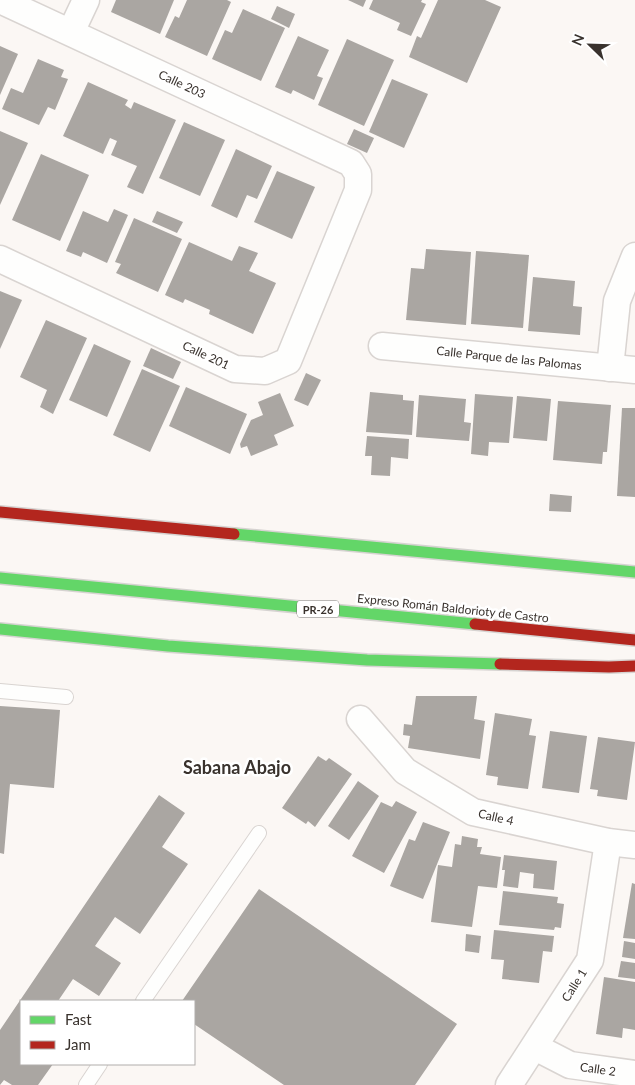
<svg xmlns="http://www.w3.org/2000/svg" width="635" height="1085" viewBox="0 0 635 1085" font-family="Lato,sans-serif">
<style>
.building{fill:#aaa6a2}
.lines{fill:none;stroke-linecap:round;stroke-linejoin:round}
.lane-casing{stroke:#d9d4d1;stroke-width:16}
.street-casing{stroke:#d9d4d1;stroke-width:29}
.fast-casing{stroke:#d6d3d1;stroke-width:14}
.jam-casing{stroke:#d6d3d1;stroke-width:14}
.lane{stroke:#fefefd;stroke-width:14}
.street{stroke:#fefefd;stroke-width:26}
.fast{stroke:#63d668;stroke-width:11}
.jam{stroke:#b3261e;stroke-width:11}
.labels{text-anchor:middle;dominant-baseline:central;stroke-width:5;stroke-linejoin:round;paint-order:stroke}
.shield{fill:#fff;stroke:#74706c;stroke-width:1}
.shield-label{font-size:11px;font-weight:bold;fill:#39322d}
.street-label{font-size:12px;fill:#39322d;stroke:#fff}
.district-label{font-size:18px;font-weight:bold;fill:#39322d;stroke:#fff}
</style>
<rect width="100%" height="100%" fill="#fbf7f4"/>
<g class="building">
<polygon points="116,0 174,0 160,34 111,12"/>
<polygon points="187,0 227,0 231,2 207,56 165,37 175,16 179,18"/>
<polygon points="348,0 366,0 363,7"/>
<polygon points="373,0 422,0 421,2 426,4 411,36 397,30 400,23 369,9"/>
<polygon points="438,0 485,0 501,7 467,83 409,57 417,36 421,38"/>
<polygon points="277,6 295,14 289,28 271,19"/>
<polygon points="243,9 285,28 261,81 212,59 225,30 232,33"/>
<polygon points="298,36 329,50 317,76 323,78 314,100 293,90 291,94 275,87"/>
<polygon points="347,39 394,60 364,126 318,105"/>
<polygon points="0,46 18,54 0,95"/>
<polygon points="38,59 64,70 61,77 68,79 55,110 48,107 39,125 2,109 11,88 23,93"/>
<polygon points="392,79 428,94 404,148 369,132"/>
<polygon points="88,82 128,100 125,105 131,109 134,102 176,120 143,194 127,187 137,166 111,155 117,141 110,138 103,154 63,136"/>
<polygon points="184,122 225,140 200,196 159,178"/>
<polygon points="354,129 374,138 367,153 347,144"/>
<polygon points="0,131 28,143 0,205"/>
<polygon points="236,149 272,166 257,199 247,195 237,218 211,206"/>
<polygon points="41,154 89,175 60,241 12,220"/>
<polygon points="277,171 315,187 292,239 254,222"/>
<polygon points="114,209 128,215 107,263 83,252 81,257 66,251 83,211 108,222"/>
<polygon points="157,211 183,222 177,233 152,222"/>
<polygon points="134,218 182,239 158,292 116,273 121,264 115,262"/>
<polygon points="189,242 232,261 239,246 258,253 249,271 276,283 253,334 209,314 210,310 185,299 183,303 165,295"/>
<polygon points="426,249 471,252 466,325 406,320 411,268 424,269"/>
<polygon points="476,251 529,255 523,328 471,324"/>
<polygon points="533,277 575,281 573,306 582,307 580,335 528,331"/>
<polygon points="0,291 22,300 0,349"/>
<polygon points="46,320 87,338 53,414 40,407 47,390 20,377"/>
<polygon points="94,344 131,361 107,417 69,400"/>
<polygon points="151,348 181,362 173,379 143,366"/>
<polygon points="142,369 180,386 150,452 113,435"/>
<polygon points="306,373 321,380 308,406 294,400"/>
<polygon points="186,387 247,414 230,454 169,426"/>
<polygon points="370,392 403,395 403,400 414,401 412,435 366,432"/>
<polygon points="280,393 294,426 274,435 278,445 251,456 247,446 241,448 240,444 251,420 263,415 258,402"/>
<polygon points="475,394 513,397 509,443 489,442 488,456 471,454"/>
<polygon points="419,395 466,399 464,422 471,423 469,441 416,437"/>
<polygon points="517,396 551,399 547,441 513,438"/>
<polygon points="558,401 611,405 607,452 603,452 602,464 553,460"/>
<polygon points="622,408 635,408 635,497 617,496"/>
<polygon points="367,436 409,439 408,459 391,457 390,476 371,475 372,456 365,456"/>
<polygon points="550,494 572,496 571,512 549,511"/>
<polygon points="416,696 477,696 474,719 485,721 480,759 408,748 410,736 403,735 404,724 412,725"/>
<polygon points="0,706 60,710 54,788 10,784 4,854 0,853"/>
<polygon points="495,713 532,719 529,735 536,736 528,789 497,785 498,777 486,775"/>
<polygon points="550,731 587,736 579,793 542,788"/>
<polygon points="598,737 635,742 627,800 597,796 598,790 590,789"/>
<polygon points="318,756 326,761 329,758 352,774 315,827 308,821 306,824 282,808"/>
<polygon points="358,781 379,796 349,840 328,826"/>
<polygon points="159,795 185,813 162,847 188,864 140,934 115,917 95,946 121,963 99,996 73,979 58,1001 21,1001 21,1064 53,1064 38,1085 12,1085 4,1080 0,1085 0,1030"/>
<polygon points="396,801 417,812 384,873 352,856 381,802 392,807"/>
<polygon points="423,822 450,832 423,899 390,886 409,839 415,841"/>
<polygon points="462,836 478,839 477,847 482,847 480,854 501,857 497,888 478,886 472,927 431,922 438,865 452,867 455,844 461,845"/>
<polygon points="504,855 557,861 554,890 533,888 534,874 520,872 518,888 503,886 505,870 502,870"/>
<polygon points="632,883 635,884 635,939 623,938"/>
<polygon points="259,889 457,1024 415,1085 284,1085 194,1024 194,1001 182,1001"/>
<polygon points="503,891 558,897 557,903 564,904 561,928 555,927 554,930 499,925"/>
<polygon points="494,930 554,936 552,952 543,951 539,983 502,979 504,960 491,959"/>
<polygon points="466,934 481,936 479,953 465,951"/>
<polygon points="624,941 635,943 635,959 622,957"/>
<polygon points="621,961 635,963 635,979 618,977"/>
<polygon points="604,977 635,982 635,1030 623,1028 622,1038 596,1034"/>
</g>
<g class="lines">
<defs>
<g id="lane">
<polyline points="0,691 66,697"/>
<polyline points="143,1001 259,833"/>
<polyline points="86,1085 100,1064"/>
</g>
<g id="street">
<polyline points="71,32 86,0"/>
<polyline points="0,259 235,369 265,371 288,361 358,190 358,174 351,163 0,0"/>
<polyline points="382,346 635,370"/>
<polyline points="610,368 617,301 635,256"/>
<polyline points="360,719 405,771 473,812 608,842 635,845"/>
<polyline points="535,1047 570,1065 635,1074"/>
<polyline points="509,1085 590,960 608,842"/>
</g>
<g id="fast">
<polyline points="234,534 635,572"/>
<polyline points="0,578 475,624"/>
<polyline points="0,629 168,646 367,660 500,664"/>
</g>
<g id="jam">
<polyline points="0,512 234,534"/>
<polyline points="475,624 635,640"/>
<polyline points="500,664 609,667 635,666"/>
</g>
</defs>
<use href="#lane" class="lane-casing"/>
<use href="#street" class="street-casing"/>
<use href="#fast" class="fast-casing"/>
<use href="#jam" class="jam-casing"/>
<use href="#lane" class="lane"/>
<use href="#street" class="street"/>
<use href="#fast" class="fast"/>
<use href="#jam" class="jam"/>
</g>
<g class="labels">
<rect class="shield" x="297" y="600.5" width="42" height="17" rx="4"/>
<g class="shield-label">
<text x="318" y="609">PR-26</text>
</g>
<g class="street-label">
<text transform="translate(182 84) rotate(25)">Calle 203</text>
<text transform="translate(206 355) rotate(25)">Calle 201</text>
<text transform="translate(509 358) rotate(6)">Calle Parque de las Palomas</text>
<text transform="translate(453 608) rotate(6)">Expreso Román Baldorioty de Castro</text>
<text transform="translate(496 817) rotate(13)">Calle 4</text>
<text transform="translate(574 985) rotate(-58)">Calle 1</text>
<text transform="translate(598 1069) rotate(8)">Calle 2</text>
</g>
<g class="district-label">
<text x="237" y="767">Sabana Abajo</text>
</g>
</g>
<rect x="20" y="1000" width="175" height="65" fill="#ffffff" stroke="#b0adab"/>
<rect x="30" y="1016" width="25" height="8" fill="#63d668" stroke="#b0adab"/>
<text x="65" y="1025" font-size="15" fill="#39322d">Fast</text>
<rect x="30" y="1041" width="25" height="8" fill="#b3261e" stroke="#b0adab"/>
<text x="65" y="1050" font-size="15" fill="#39322d">Jam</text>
<g transform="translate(590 45) rotate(293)" stroke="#ffffff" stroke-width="4" paint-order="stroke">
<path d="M0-4L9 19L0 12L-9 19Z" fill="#39322d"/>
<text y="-8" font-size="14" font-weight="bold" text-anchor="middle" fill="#39322d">N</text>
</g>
</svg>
